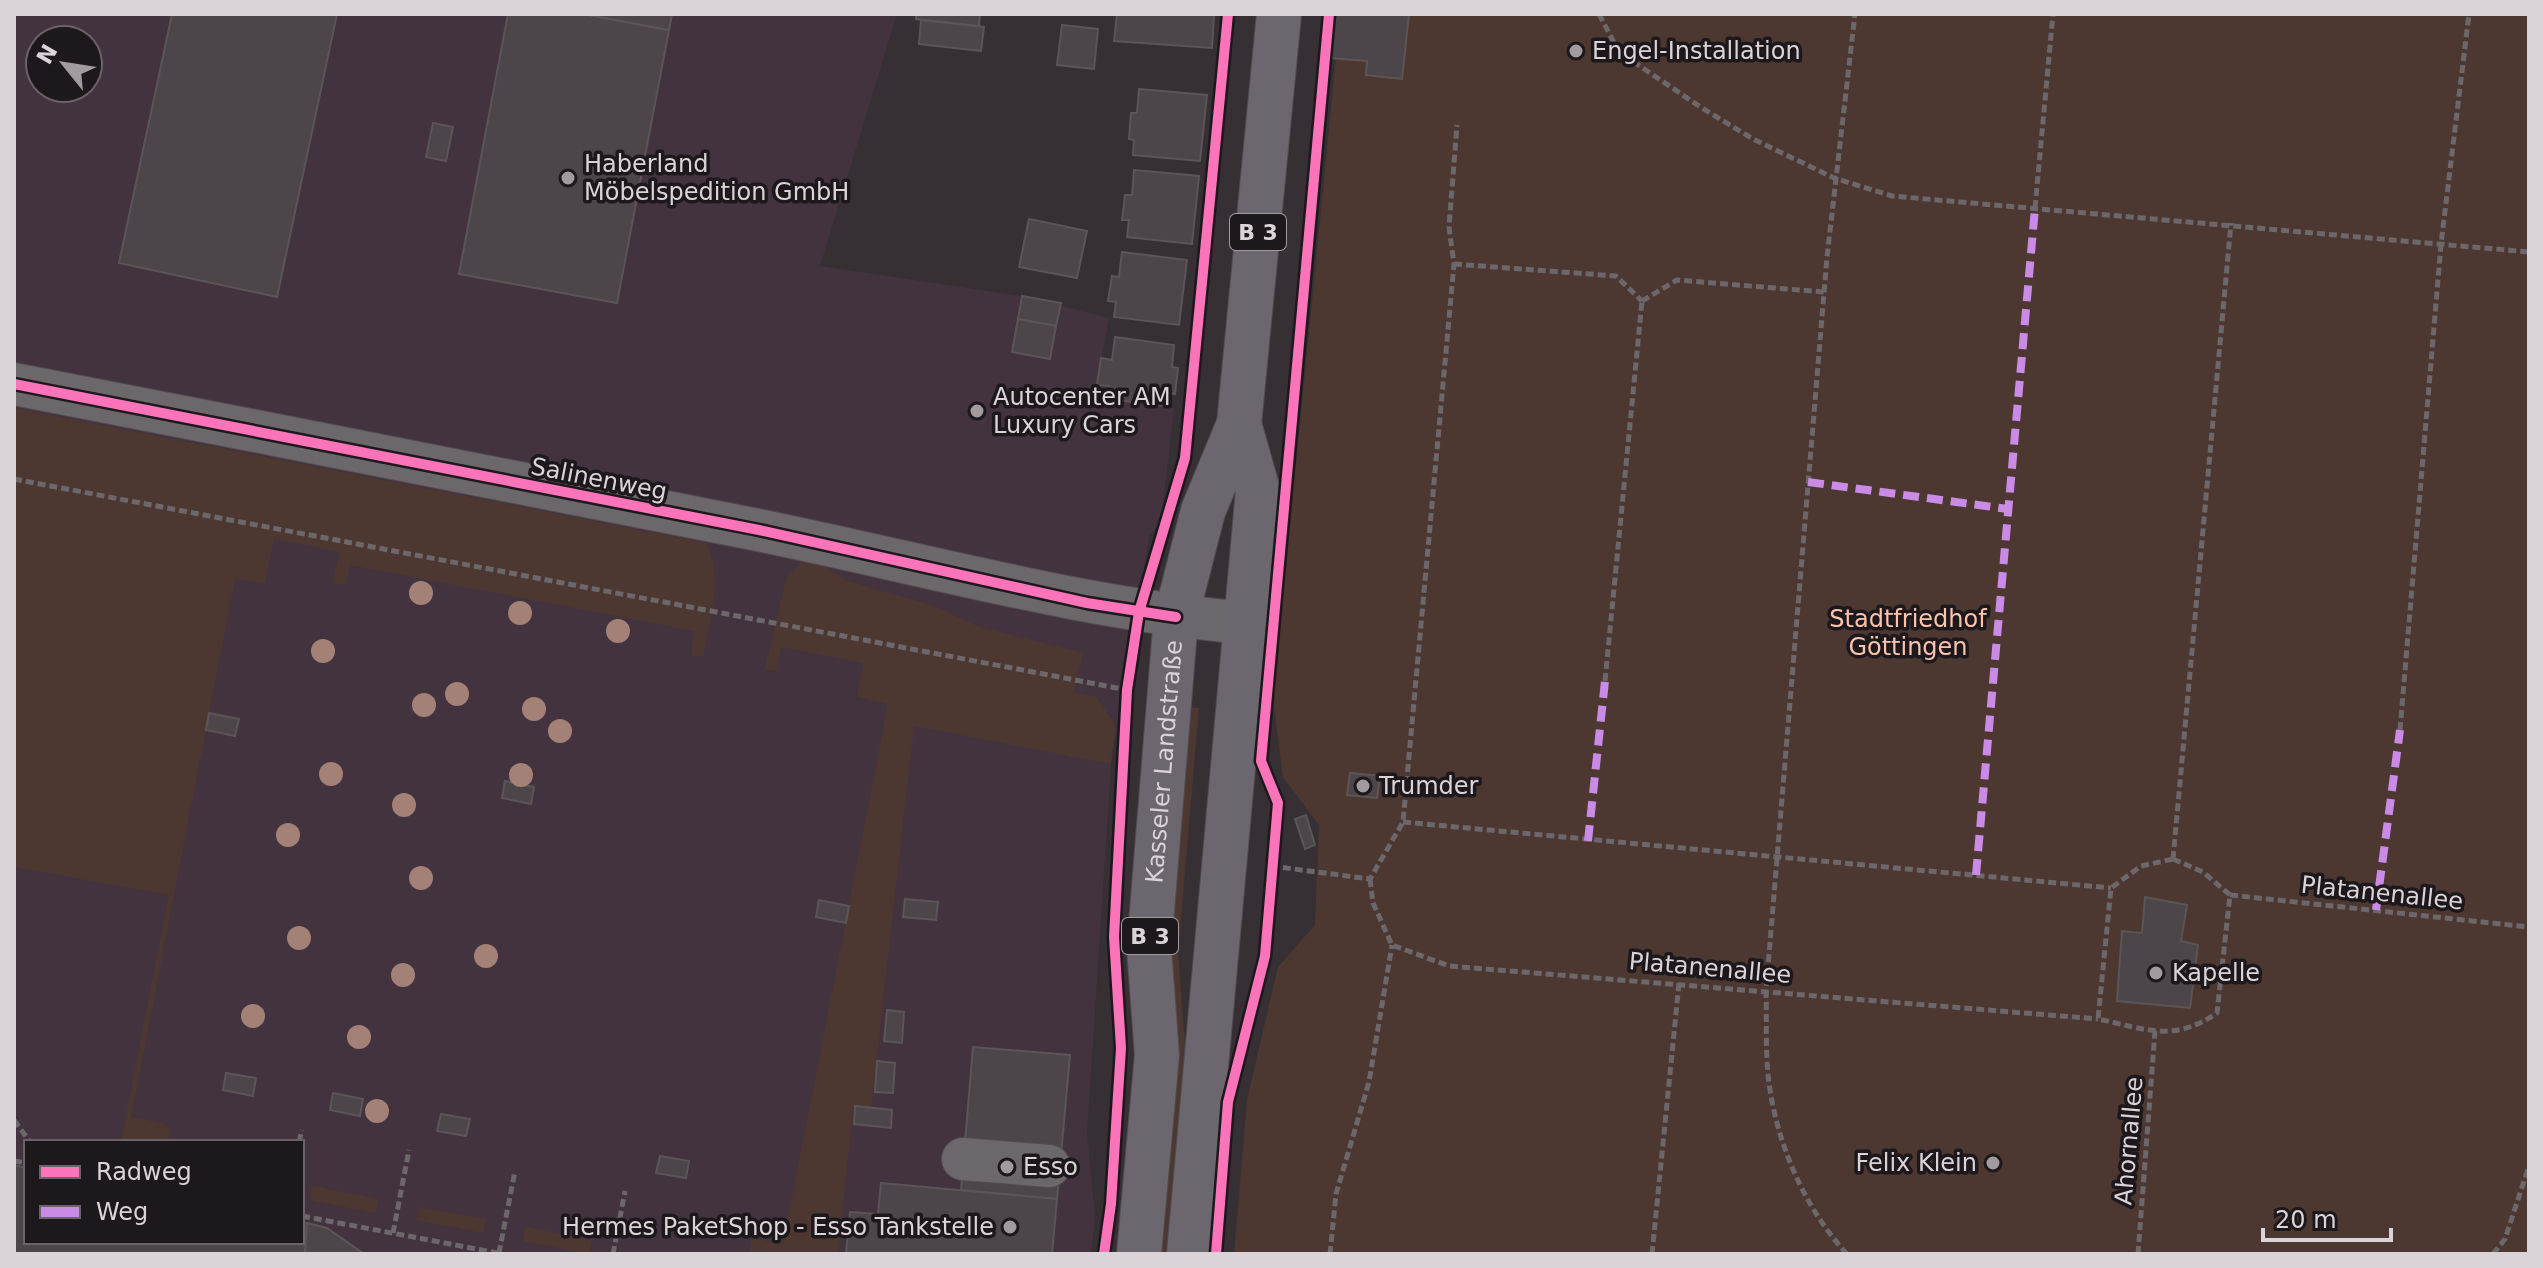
<svg xmlns="http://www.w3.org/2000/svg" width="2543" height="1268" viewBox="0 0 2543 1268" font-family="'DejaVu Sans',sans-serif">
<style>
.built{fill:#43333f;fill-rule:evenodd}
.green{fill:#4d3831}
.building{fill:#4c4549;stroke:#5b5557;stroke-width:2}
.lines{fill:none;stroke-linecap:round;stroke-linejoin:round}
.minor-casing{stroke:#534d51;stroke-width:44}
.major-casing{stroke:#534d51;stroke-width:46}
.path{stroke:#6c676b;stroke-width:5;stroke-dasharray:8 4;stroke-linecap:butt}
.minor{stroke:#6c676b;stroke-width:42}
.major{stroke:#6c666e;stroke-width:44}
.quiet{stroke:#ca8be6;stroke-width:8;stroke-dasharray:16 8;stroke-linecap:butt}
.cycleway-casing{stroke:#1d181c;stroke-width:15}
.cycleway{stroke:#fb73b8;stroke-width:10}
.tree{fill:#a38176}
.poi-dot{fill:#a19a9f;stroke:#1d181c;stroke-width:3}
.labels{text-anchor:middle;dominant-baseline:central;stroke-width:7;stroke-linejoin:round;paint-order:stroke}
.shield{fill:#1d181c;stroke:#a19ba0;stroke-width:2}
.shield-label{font-size:22px;font-weight:bold;fill:#dad3d8}
.poi-label{font-size:24px;fill:#dad3d8;stroke:#1d181c;text-anchor:start}
.street-label{font-size:24px;fill:#dad3d8;stroke:#1d181c}
.park-label{font-size:24px;fill:#fcc3ac;stroke:#1d181c}
</style>
<rect width="100%" height="100%" fill="#363035"/>
<path class="built" d="M14,14h883l-77,252 202,30 87,22 -12,66 10,14 67,10 -13,113 -12,15 -38,228 -24,369 8,84 -4,37h-1077zM40,40h48v48h-48zM26,1142h276v100h-276z"/>
<g class="green">
<polygon points="1335,14 2529,14 2529,1254 1234,1254 1247,1100 1278,967 1315,925 1319,825 1283,777 1273,699 1336,58 1331,53"/>
<path d="M14,408l692,135c18,35 4,77 -3,114l-12,-2 3,-24 -344,-66 -4,20 -13,-2 6,-31 -65,-13 -10,45 -29,-5 -104,538 30,6 9,6 -2,13h-47l48,-247 -155,-28z"/>
<polygon points="802,561 823,565 847,581 934,606 979,627 1083,653 1074,692 1096,697 1115,724 1111,764 914,726 871,1107 853,1108 838,1254 749,1254 752,1238 783,1244 888,704 857,697 863,663 781,647 776,671 765,669 786,579"/>
<polygon points="1185,707 1199,708 1178,952 1186,1059 1169,1254 1160,1254 1178,1058 1172,951"/>
<polygon points="312,1186 378,1199 375,1213 309,1200"/>
<polygon points="419,1207 486,1219 483,1233 416,1220"/>
<polygon points="526,1227 592,1240 589,1254 523,1241"/>
</g>
<g class="building">
<polygon points="172,14 337,14 277,297 119,263"/>
<polygon points="508,14 583,14 669,30 617,303 459,274"/>
<polygon points="583,14 672,14 669,30"/>
<polygon points="916,14 980,14 979,26 916,19"/>
<polygon points="1117,14 1214,14 1212,48 1114,41"/>
<polygon points="1335,14 1409,14 1402,79 1366,75 1367,61 1330,58"/>
<polygon points="921,20 984,27 981,51 919,44"/>
<polygon points="1062,25 1098,29 1094,69 1057,65"/>
<polygon points="1139,89 1207,95 1200,161 1133,155 1134,140 1129,139 1131,113 1137,113"/>
<polygon points="433,123 453,127 446,161 426,157"/>
<polygon points="1134,170 1199,176 1192,244 1127,237 1129,220 1122,220 1125,195 1132,195"/>
<polygon points="1029,219 1087,231 1077,278 1019,267"/>
<polygon points="1122,252 1187,260 1179,325 1114,317 1116,302 1108,301 1112,276 1119,277"/>
<polygon points="1022,296 1061,303 1056,326 1018,319"/>
<polygon points="1018,319 1056,326 1050,359 1012,352"/>
<polygon points="1115,337 1174,345 1172,367 1178,368 1175,394 1169,393 1167,406 1107,399 1109,386 1097,385 1101,358 1112,360"/>
<polygon points="209,713 239,719 235,736 206,730"/>
<polygon points="1350,773 1380,776 1377,798 1347,795"/>
<polygon points="505,781 534,787 531,804 502,798"/>
<polygon points="1306,815 1315,845 1305,849 1295,819"/>
<polygon points="2145,897 2187,905 2181,941 2198,945 2190,1008 2117,1001 2122,931 2142,933"/>
<polygon points="905,899 938,902 936,920 903,917"/>
<polygon points="819,900 849,906 846,923 816,917"/>
<polygon points="887,1010 904,1012 902,1043 884,1041"/>
<polygon points="973,1047 1070,1055 1057,1199 961,1190"/>
<polygon points="877,1061 895,1063 893,1093 875,1092"/>
<polygon points="226,1073 256,1078 253,1096 223,1090"/>
<polygon points="333,1093 363,1099 360,1116 330,1110"/>
<polygon points="855,1106 892,1110 891,1128 854,1124"/>
<polygon points="441,1114 470,1119 466,1136 437,1131"/>
<polygon points="660,1156 689,1161 686,1178 656,1173"/>
<polygon points="14,1165 26,1168 26,1242 302,1242 302,1222 307,1223 305,1254 14,1254"/>
<polygon points="881,1183 1057,1199 1052,1254 846,1254 850,1212 878,1214"/>
<polygon points="307,1223 327,1228 364,1254 305,1254"/>
</g>
<g class="lines">
<defs>
<g id="minor">
<path d="M14,384c248,49 496,95 744,146 163,33 323,79 489,93"/>
<polyline points="963,1159 1049,1166"/>
</g>
<g id="major">
<path id="s1" d="M1139,1254l18,-199 -8,-107 27,-331 27,-106 36,-87 40,-410"/>
<polyline points="1189,1254 1258,491 1239,424"/>
</g>
</defs>
<use href="#minor" class="minor-casing"/>
<use href="#major" class="major-casing"/>
<g class="path">
<polyline points="1599,14 1619,52 1702,108 1753,139 1834,178 1892,196 2529,252"/>
<polyline points="2035,208 2053,14"/>
<polyline points="1454,264 1616,276 1642,301"/>
<polyline points="1642,301 1677,280 1824,292"/>
<polyline points="14,479 1128,690"/>
<polyline points="1605,681 1642,301"/>
<polyline points="2400,730 2441,244 2469,14"/>
<polyline points="1403,822 2111,888"/>
<polyline points="2173,859 2231,223"/>
<path d="M2173,859l30,13 27,23 -13,118c-44,30 -71,16 -119,6l13,-131 30,-22z"/>
<polyline points="1271,866 1370,879 1403,822 1454,264 1449,227 1457,125"/>
<polyline points="1370,879 1373,903 1392,945 1449,966 2098,1019"/>
<polyline points="2230,895 2529,927"/>
<polyline points="14,1120 30,1142"/>
<polyline points="299,1142 302,1130"/>
<polyline points="14,1161 26,1163"/>
<polyline points="302,1216 503,1254"/>
<polyline points="393,1233 409,1150"/>
<polyline points="499,1253 515,1171"/>
<polyline points="613,1254 625,1191"/>
<polyline points="1330,1254 1336,1194 1369,1082 1392,945"/>
<polyline points="1652,1254 1679,983"/>
<path d="M1847,1254c-42,-45 -70,-110 -78,-171 -4,-30 -2,-61 -3,-92l61,-734 28,-243"/>
<polyline points="2138,1254 2155,1031"/>
<polyline points="2493,1254 2505,1239 2529,1166"/>
</g>
<use href="#minor" class="minor"/>
<use href="#major" class="major"/>
<g class="quiet">
<polyline points="1808,482 2008,509"/>
<polyline points="1588,841 1605,681"/>
<polyline points="1976,875 2035,208"/>
<polyline points="2376,910 2400,730"/>
</g>
<defs>
<g id="cycleway">
<polyline points="14,384 759,530 1087,603 1176,617"/>
<polyline points="1104,1254 1111,1204 1121,1048 1114,937 1127,690 1139,612 1185,458 1228,14"/>
<polyline points="1216,1254 1228,1102 1265,956 1278,803 1261,761 1329,14"/>
</g>
</defs>
<use href="#cycleway" class="cycleway-casing"/>
<use href="#cycleway" class="cycleway"/>
</g>
<g class="tree">
<circle cx="421" cy="593" r="12"/>
<circle cx="520" cy="613" r="12"/>
<circle cx="618" cy="631" r="12"/>
<circle cx="323" cy="651" r="12"/>
<circle cx="457" cy="694" r="12"/>
<circle cx="424" cy="705" r="12"/>
<circle cx="534" cy="709" r="12"/>
<circle cx="560" cy="731" r="12"/>
<circle cx="331" cy="774" r="12"/>
<circle cx="521" cy="775" r="12"/>
<circle cx="404" cy="805" r="12"/>
<circle cx="288" cy="835" r="12"/>
<circle cx="421" cy="878" r="12"/>
<circle cx="299" cy="938" r="12"/>
<circle cx="486" cy="956" r="12"/>
<circle cx="403" cy="975" r="12"/>
<circle cx="253" cy="1016" r="12"/>
<circle cx="359" cy="1037" r="12"/>
<circle cx="377" cy="1111" r="12"/>
</g>
<g class="poi-dot">
<circle cx="1576" cy="51" r="8"/>
<circle cx="568" cy="178" r="8"/>
<circle cx="977" cy="411" r="8"/>
<circle cx="1363" cy="786" r="8"/>
<circle cx="2156" cy="973" r="8"/>
<circle cx="1993" cy="1163" r="8"/>
<circle cx="1007" cy="1167" r="8"/>
<circle cx="1010" cy="1227" r="8"/>
</g>
<g class="labels">
<g class="shield">
<rect x="1230" y="214" width="56" height="36" rx="6"/>
<rect x="1122" y="918" width="56" height="36" rx="6"/>
</g>
<g class="shield-label">
<text x="1258" y="232">B 3</text>
<text x="1150" y="936">B 3</text>
</g>
<g class="poi-label">
<text x="1592" y="51">Engel-Installation</text>
<text x="584" y="164">Haberland<tspan x="584" dy="28">Möbelspedition GmbH</tspan></text>
<text x="993" y="397">Autocenter AM<tspan x="993" dy="28">Luxury Cars</tspan></text>
<text x="1379" y="786">Trumder</text>
<text x="2172" y="973">Kapelle</text>
<text x="1977" y="1163" text-anchor="end">Felix Klein</text>
<text x="1023" y="1167">Esso</text>
<text x="994" y="1227" text-anchor="end">Hermes PaketShop - Esso Tankstelle</text>
</g>
<g class="street-label">
<text transform="translate(599 479) rotate(11)">Salinenweg</text>
<text stroke="none"><textPath href="#s1" startOffset="494">Kasseler Landstraße</textPath></text>
<text transform="translate(2382 893) rotate(6)">Platanenallee</text>
<text transform="translate(1710 968) rotate(5)">Platanenallee</text>
<text transform="translate(2129 1141) rotate(-85)">Ahornallee</text>
</g>
<g class="park-label">
<text x="1908" y="619">Stadtfriedhof<tspan x="1908" dy="28">Göttingen</tspan></text>
</g>
</g>
<rect width="2543" height="1268" fill="none" stroke="#dad3d8" stroke-width="32"/>
<rect x="24" y="1140" width="280" height="104" fill="#1d181c" stroke="#696367" stroke-width="2"/>
<rect x="40" y="1166" width="40" height="12" fill="#fb73b8" stroke="#696367" stroke-width="2"/>
<text x="96" y="1180" font-size="24" fill="#dad3d8">Radweg</text>
<rect x="40" y="1206" width="40" height="12" fill="#ca8be6" stroke="#696367" stroke-width="2"/>
<text x="96" y="1220" font-size="24" fill="#dad3d8">Weg</text>
<g transform="translate(64 64) rotate(300)"><circle r="38" fill="#1d181c" stroke="#696367" stroke-width="2"/>
<path d="M0-6L14 30L0 20L-14 30Z" fill="#a19a9f"/>
<text y="-12" font-size="22" font-weight="bold" text-anchor="middle" fill="#dad3d8">N</text>
</g>
<path d="M2263 1228v12h128v-12" fill="none" stroke="#dad3d8" stroke-width="4"/>
<text x="2275" y="1228" font-size="24" fill="#dad3d8" stroke="#1d181c" stroke-width="6" paint-order="stroke">20 m</text>
</svg>
